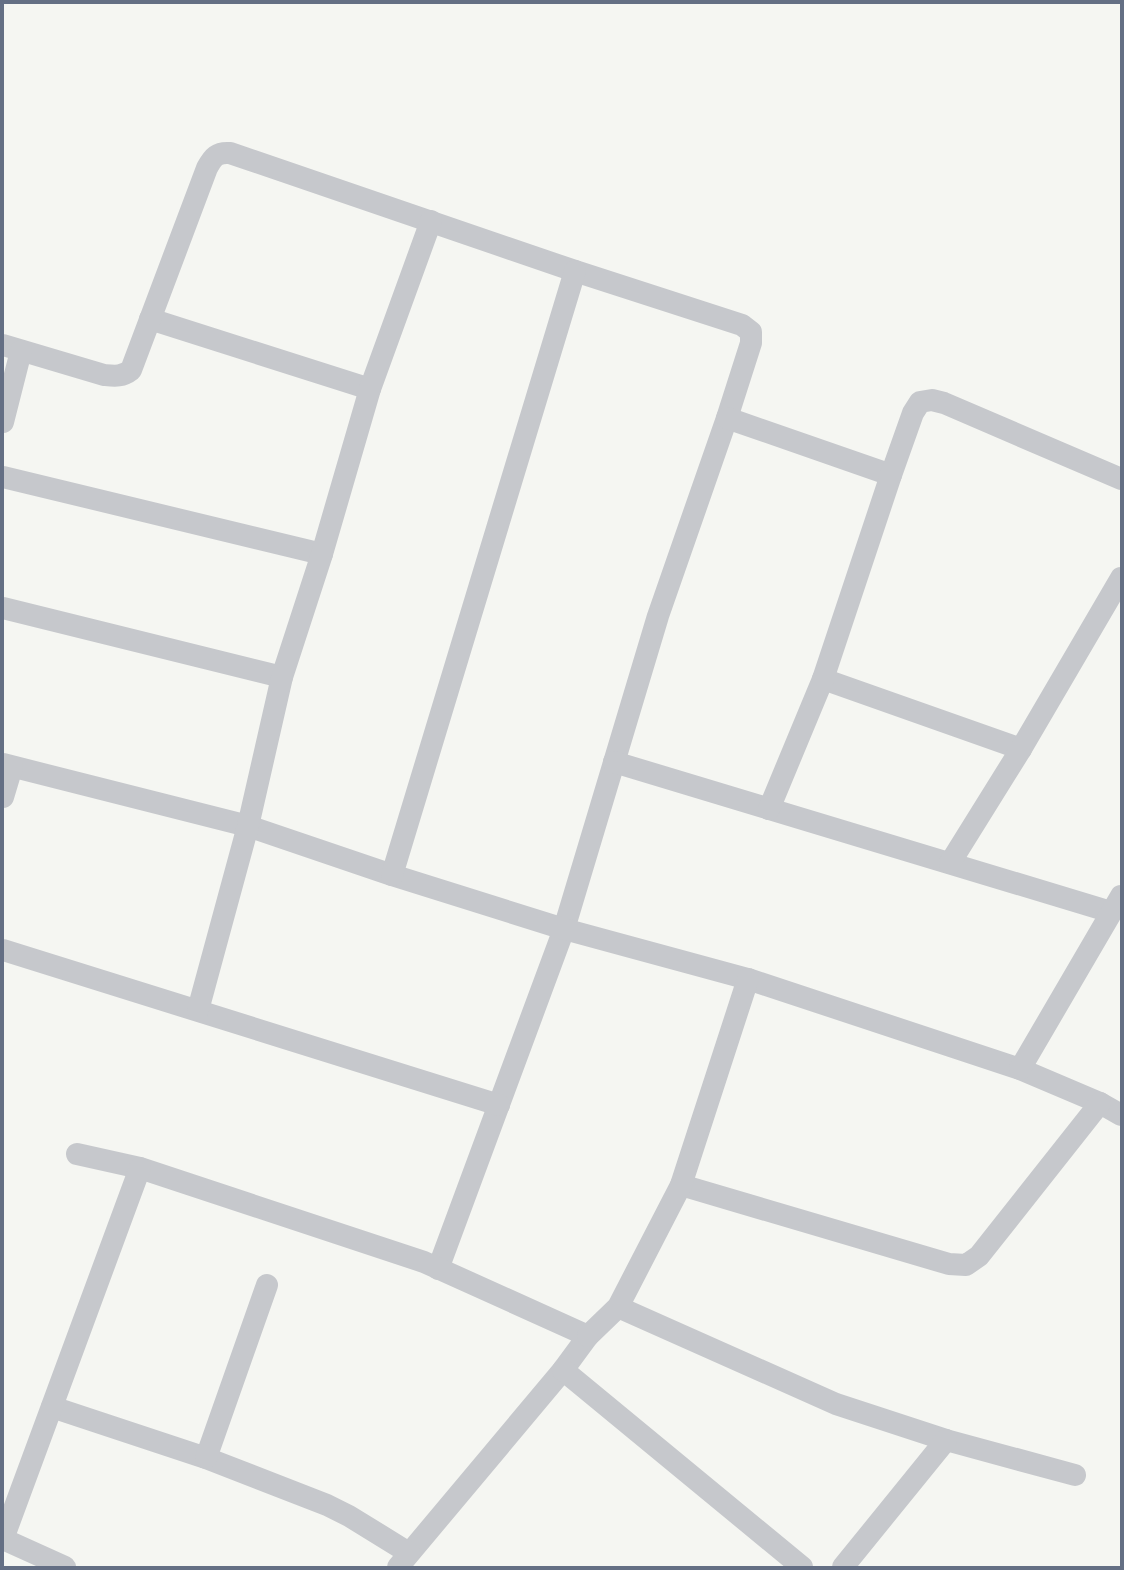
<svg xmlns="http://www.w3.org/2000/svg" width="1124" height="1570" viewBox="0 0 1124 1570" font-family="Commissioner,sans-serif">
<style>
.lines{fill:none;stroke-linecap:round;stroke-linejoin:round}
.street{stroke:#c6c8cc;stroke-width:22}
</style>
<rect width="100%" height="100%" fill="#f5f6f2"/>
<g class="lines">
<g class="street">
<polyline points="150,319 370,389"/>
<path d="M3,345l101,30c11,1 18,2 27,-5l76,-202c6,-11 10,-16 23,-15l345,118 167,54 9,7v11l-24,75 -69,198 -94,313 -126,340"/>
<polyline points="727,418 891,475"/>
<polyline points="3,422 21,351"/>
<polyline points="3,477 322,554"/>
<polyline points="3,608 282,677"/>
<polyline points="823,679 1021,749"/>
<polyline points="614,762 1111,912"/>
<polyline points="3,764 248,826 392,875 564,929 748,979 1020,1069 1100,1103 1121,1115"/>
<polyline points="3,797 12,767"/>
<polyline points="769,809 823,679 891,475 913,413 920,402 932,400 944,403 1121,479"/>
<polyline points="950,863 1021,749 1121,578"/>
<polyline points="392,875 575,271"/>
<polyline points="3,950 499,1105"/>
<polyline points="198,1010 248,826 282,677 322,554 370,389 431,221"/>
<polyline points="1020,1069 1121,896"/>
<polyline points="77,1154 140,1168 424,1262 588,1336 563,1370 398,1567"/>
<polyline points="681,1185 949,1264 966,1265 979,1256 1100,1103"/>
<polyline points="618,1307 836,1404 946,1440 1075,1475"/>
<polyline points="588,1336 618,1307 681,1185 748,979"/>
<polyline points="563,1370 802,1567"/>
<polyline points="52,1407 206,1458 327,1505 349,1516 409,1553"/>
<polyline points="206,1458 267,1285"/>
<polyline points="3,1539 140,1168"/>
<polyline points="3,1539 65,1567"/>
<polyline points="843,1567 946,1440"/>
</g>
</g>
<rect width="1124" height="1570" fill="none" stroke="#646f84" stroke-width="8"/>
</svg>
